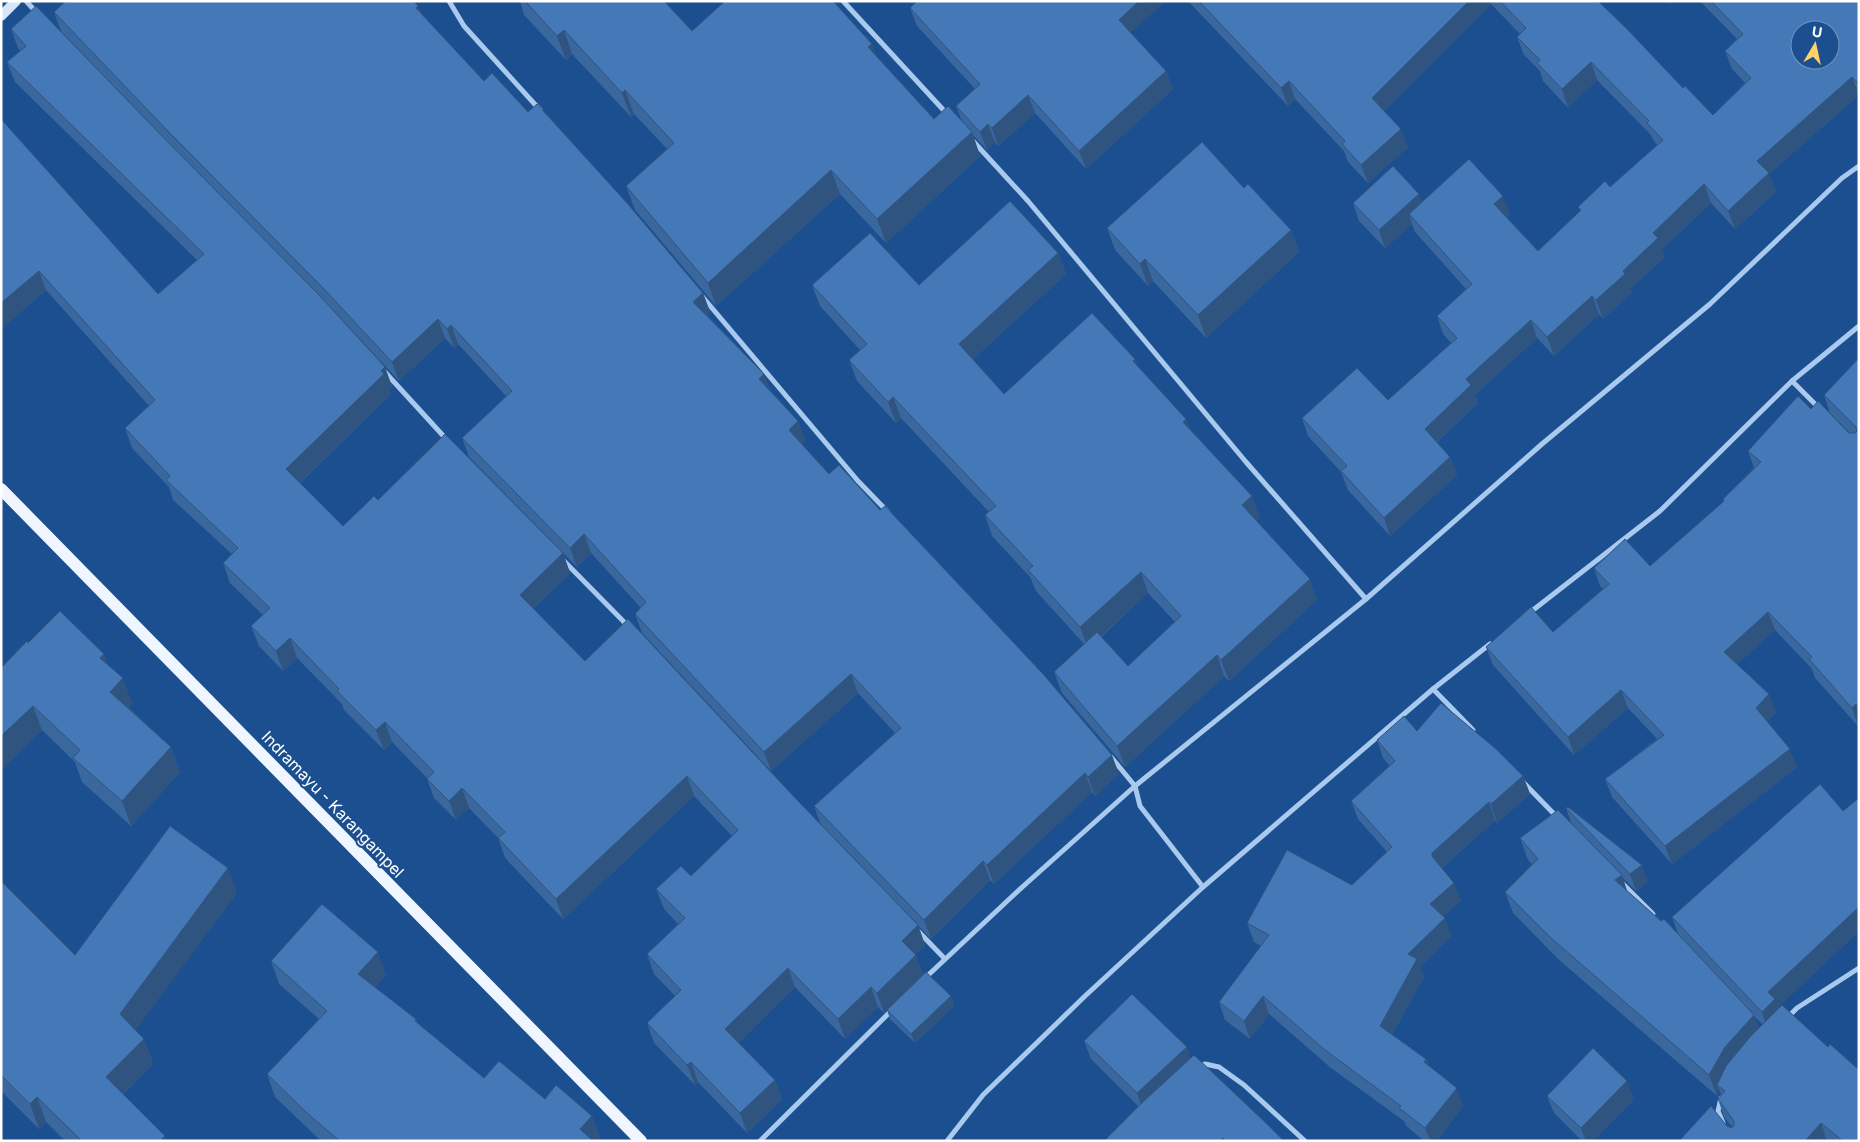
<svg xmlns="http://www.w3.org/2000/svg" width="1860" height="1142" viewBox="0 0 1860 1142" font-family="Inter,sans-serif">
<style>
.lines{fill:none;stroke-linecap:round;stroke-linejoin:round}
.street{stroke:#a9c9ee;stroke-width:5}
.secondary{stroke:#d6e6fa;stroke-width:10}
.primary{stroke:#f0f6ff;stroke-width:12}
.wall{fill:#3a679d;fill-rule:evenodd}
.shaded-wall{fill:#305480}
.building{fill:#4478b7;stroke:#305480;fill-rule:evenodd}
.labels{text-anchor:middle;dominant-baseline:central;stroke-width:4;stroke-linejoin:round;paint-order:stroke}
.street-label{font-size:16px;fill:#fff;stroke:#1b4f8f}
</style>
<rect width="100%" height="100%" fill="#1b4f8f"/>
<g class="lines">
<g class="street">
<polyline points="26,1 37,13"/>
<polyline points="449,1 464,26 540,110"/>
<polyline points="843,1 948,115"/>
<polyline points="973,141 1028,201 1246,462 1366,599"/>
<polyline points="701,295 858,481 888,512"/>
<polyline points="384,371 448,441"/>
<polyline points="1792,381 1820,409"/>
<polyline points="563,560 629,627"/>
<polyline points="1528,614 1660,511 1792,381 1859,326"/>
<polyline points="1433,689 1473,730"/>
<polyline points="1111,757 1135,786 1140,806 1203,887"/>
<polyline points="1522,781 1558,818"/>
<polyline points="1622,883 1653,914"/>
<polyline points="917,930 945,959"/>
<polyline points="924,979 1019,890 1135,786 1366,599 1542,444 1710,304 1842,178 1859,166"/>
<polyline points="1788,1017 1797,1008 1859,968"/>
<polyline points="1199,1067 1205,1064 1219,1067 1244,1085 1305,1141"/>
<polyline points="1721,1098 1718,1111 1723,1123"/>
<polyline points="760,1141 893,1009"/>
<polyline points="947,1141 983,1095 1084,997 1203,887 1433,689 1490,644"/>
</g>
<polyline class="secondary" points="1,16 16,1"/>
<polyline class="primary" points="1,489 641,1141"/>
</g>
<g class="wall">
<polygon points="520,1 664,1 692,31 877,58 934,119 962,122 956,106 975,89 917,26 910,8 1131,33 1166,71 1173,89 1086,169 1035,113 998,146 995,142 987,150 973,135 980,156 886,243 840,194 716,306 635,210 626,186 667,149 634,114 631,117 572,54 566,60 524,15"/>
<polygon points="1188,1 1598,1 1683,88 1713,115 1745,83 1732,69 1725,51 1737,39 1700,1 1859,1 1859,95 1769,174 1776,192 1735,229 1711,203 1662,249 1665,257 1630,289 1632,292 1603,319 1599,314 1554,356 1537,338 1475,395 1478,403 1437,442 1450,457 1457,475 1390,536 1348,490 1341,472 1308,436 1302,418 1388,400 1451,343 1443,334 1437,316 1466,289 1415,232 1412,224 1385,248 1359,221 1353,203 1422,202 1510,214 1507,217 1538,251 1580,211 1578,207 1610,187 1657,145 1654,141 1651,135 1597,80 1568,108 1543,81 1540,71 1524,55 1517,37 1520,34 1491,4 1384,111 1408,147 1368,183 1348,162 1344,151 1295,99 1288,106"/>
<polygon points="418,6 422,15 484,81 528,112 703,293 710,312 707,315 764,374 770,390 798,421 805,440 801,444 829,474 1119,774 1095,796 1092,792 994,884 990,880 931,939 821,825 814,806 895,733 858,693 771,771 642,633 635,614 641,608 591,553 577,567 469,457 462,438 506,396 458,344 454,348 445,338 399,381 319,295 385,367 392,387 389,390 391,394 300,483 343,526 378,500 563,553 570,573 533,609 585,661 799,802 918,925 925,945 915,954 923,974 951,996 954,1006 915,1043 890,1019 887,1010 884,1013 878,1007 845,1039 795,987 738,1043 775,1080 782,1100 747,1133 698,1082 695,1085 654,1043 647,1023 675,996 654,974 647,954 678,924 664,909 656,889 691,876 732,836 694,796 563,919 505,858 498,838 469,808 456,820 434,798 427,779 427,778 392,742 384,750 344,710 342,704 297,658 283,671 259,646 251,626 263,615 230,583 223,563 232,554 173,500 169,487 132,448 125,428 149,406 46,290 1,329 1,119 158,294 197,260 15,82 7,62 20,51 18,48 11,29 61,31 54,12"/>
<polygon points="1244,188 1291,230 1299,252 1206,338 1153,281 1148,286 1115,250 1107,228"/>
<path d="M1058,253l8,21 -93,85 31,35 131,-35 3,8 48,52 4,10 70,88 -4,4 61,79 -88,81 -5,-5 -99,91 -63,-74 -8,-21 30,-28 -48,-53 -6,-14 -38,-41 -7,-21 4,-3 -88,-94 -5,5 -39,-42 -8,-21 11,-10 -40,-44 -8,-21h107zM1148,593l27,29 -47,44 -27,-29z"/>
<polygon points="1859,358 1859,726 1858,726 1815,678 1812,669 1775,630 1737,664 1776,712 1767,721 1797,767 1672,864 1612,797 1605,779 1657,739 1628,708 1574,755 1493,665 1486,647 1553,632 1603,589 1600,586 1594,568 1650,566 1724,502 1723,499 1754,468 1748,451 1811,409 1850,433 1830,413 1824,395"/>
<polygon points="28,643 108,665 132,703 128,707 171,747 180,772 131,826 82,782 75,762 42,730 1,770 1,668"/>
<polygon points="1417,731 1523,776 1530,794 1497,823 1495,820 1442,868 1461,901 1443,916 1451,936 1420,967 1424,977 1392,1034 1426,1059 1429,1067 1463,1106 1437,1141 1424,1141 1406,1126 1404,1121 1331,1068 1269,1014 1250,1039 1225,1020 1219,1002 1261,946 1254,942 1247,923 1352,885 1387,852 1358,819 1351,801 1390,766 1383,758 1377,740"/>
<path d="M1859,798v133l-81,76 81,134h-180l48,-15 4,2 1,-1 -8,-10 -6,-18 3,-4 -1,-4 -3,5 -159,-137 -45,-46 -8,-21 27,-28 -4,-4 -8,-22 52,-13 -6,-17 82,74 -12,9 -14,-14 5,14 34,30 17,13 -6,-17 171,-106zM1754,1016l9,9 -4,3z"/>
<polygon points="1,881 75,955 237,893 135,1030 144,1039 153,1064 123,1094 167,1141 65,1141 46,1122 39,1129 1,1091"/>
<polygon points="271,961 386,975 375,987 416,1019 418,1024 484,1078 592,1116 600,1138 598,1141 321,1141 275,1097 267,1074 319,1019 279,984"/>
<polygon points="1084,1041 1191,1058 1284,1141 1104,1141 1138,1106 1091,1059"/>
<polygon points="1547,1096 1634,1099 1593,1141 1582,1141 1554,1113"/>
</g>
<g class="shaded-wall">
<polygon points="1139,1 1166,1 1125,38 1119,20"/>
<polygon points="1469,1 1490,1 1491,4 1379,116 1372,98"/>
<polygon points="1668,1 1674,1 1670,5"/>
<polygon points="418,6 425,25 416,8"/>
<polygon points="564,30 572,54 566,60 557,36"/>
<polygon points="872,44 881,67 868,47"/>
<polygon points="1591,62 1597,80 1568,108 1562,89"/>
<polygon points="1166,71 1173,89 1086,169 1079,151"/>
<polygon points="1852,77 1859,95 1769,174 1776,192 1735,229 1728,211 1757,161"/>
<polygon points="1289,81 1295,99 1288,106 1281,88"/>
<polygon points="625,90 634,114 631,117 622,93"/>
<polygon points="1028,95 1035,113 998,146 992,128"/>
<polygon points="988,124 995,142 987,150 980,132"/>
<polygon points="1401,129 1408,147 1368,183 1361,165"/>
<polygon points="972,132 980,156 886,243 877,219"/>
<polygon points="831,170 840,194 716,306 708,283"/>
<polygon points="1704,184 1711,203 1662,249 1665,257 1630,289 1632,292 1603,319 1596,300 1623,271 1653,233"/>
<polygon points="1419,194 1425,212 1409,214 1412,224 1385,248 1379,230"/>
<polygon points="1503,196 1510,214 1501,222 1494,204"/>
<polygon points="1291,230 1299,252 1206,338 1198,315"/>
<polygon points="1058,253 1066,274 966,365 959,344"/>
<polygon points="1145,259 1153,281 1148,286 1140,264"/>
<polygon points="39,271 46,290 1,329 1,303"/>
<polygon points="703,293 710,312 700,321 693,302"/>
<polygon points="1592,296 1599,314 1554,356 1547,337"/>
<polygon points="438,319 445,338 399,381 392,362"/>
<polygon points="1531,320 1537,338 1475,395 1478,403 1431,447 1425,429 1466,379"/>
<polygon points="451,325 458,344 454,348 447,329"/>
<polygon points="1135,359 1143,380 1133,361"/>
<polygon points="385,367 392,387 389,390 391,394 293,489 286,469"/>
<polygon points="764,374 771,393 759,379"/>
<polygon points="893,397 901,418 896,423 888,402"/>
<polygon points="1186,419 1194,439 1183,422"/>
<polygon points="798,421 805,440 795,449 789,430"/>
<polygon points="1450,457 1457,475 1390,536 1384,518"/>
<polygon points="1252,496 1260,517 1250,526 1242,505"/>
<polygon points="584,534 591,553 577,567 570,548"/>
<polygon points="563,553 570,573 527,615 520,595"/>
<polygon points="1141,572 1148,593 1088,648 1080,627"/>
<polygon points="1310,579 1317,600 1229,681 1221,660"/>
<polygon points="1768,612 1775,630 1730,670 1724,652"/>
<polygon points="290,638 297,658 283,671 276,651"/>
<polygon points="104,654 113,679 100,658"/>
<polygon points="1217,655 1224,676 1125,767 1117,746"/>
<polygon points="851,674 858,693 771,771 764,752"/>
<polygon points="123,678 132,703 119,716 110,692"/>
<polygon points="1621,690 1628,708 1574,755 1568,737"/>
<polygon points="1769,694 1776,712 1762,726 1756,708"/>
<polygon points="1856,704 1859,712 1858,726 1852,708"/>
<polygon points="33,706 42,730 1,770 1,736"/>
<polygon points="385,722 392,742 384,750 376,730"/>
<polygon points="171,747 180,772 131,826 122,801"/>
<polygon points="1790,749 1797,767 1672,864 1665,846"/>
<polygon points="1112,755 1119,774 1095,796 1088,777"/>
<polygon points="1085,773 1092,792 994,884 987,865"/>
<polygon points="687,776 694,796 563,919 556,899"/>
<polygon points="1523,776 1530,794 1497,823 1491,804"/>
<polygon points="462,788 469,808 456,820 449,801"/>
<polygon points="1489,802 1495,820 1438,871 1432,856 1432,853"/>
<polygon points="983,861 990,880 931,939 924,920"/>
<polygon points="1642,865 1648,882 1636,891 1630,874"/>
<polygon points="228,868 237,893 129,1039 120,1014"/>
<polygon points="1622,875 1629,897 1615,880"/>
<polygon points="1454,883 1461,901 1437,922 1430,904"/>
<polygon points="1859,907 1859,931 1778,1007 1782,1017 1768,1031 1762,1012 1768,992"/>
<polygon points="1445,918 1451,936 1420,967 1424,977 1386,1044 1380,1026 1408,954"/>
<polygon points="918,925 925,945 909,961 902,941"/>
<polygon points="378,952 386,975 366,997 358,974"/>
<polygon points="916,955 923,975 884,1013 877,993"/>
<polygon points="788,968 795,987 732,1049 725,1029"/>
<polygon points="871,987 878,1007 845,1039 838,1019"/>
<polygon points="951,996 954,1006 915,1043 911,1034"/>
<polygon points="1263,996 1269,1014 1250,1039 1244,1021"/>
<polygon points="1754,1015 1762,1037 1717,1085 1720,1091 1717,1096 1709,1075 1725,1047"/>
<polygon points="144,1039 153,1064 115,1101 106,1077"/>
<polygon points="1187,1047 1193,1065 1143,1111 1137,1093"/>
<polygon points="1426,1059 1433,1077 1424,1062"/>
<polygon points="691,1062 698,1082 695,1085 687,1065"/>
<polygon points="775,1080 782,1100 747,1133 740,1113"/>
<polygon points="1627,1081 1634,1099 1593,1141 1586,1141 1581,1128"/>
<polygon points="1457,1088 1463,1106 1437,1141 1430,1141 1425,1128"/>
<polygon points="37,1097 46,1122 39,1129 30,1104"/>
<polygon points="592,1116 600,1138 598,1141 584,1141 580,1129"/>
<polygon points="1821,1123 1827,1141 1805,1141"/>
<polygon points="165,1136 167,1141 160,1141"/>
</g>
<g class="building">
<polygon points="66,1 414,1 418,6 416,8 484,81 492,73 528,112 537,104 627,203 703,293 693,302 764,374 759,379 798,421 789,430 829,474 839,465 880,510 885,506 1044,675 1112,755 1088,777 1085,773 987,865 983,861 924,920 814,806 901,728 851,674 764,752 635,614 646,602 584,534 570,548 462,438 512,391 451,325 447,329 438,319 392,362 325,290 165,128 54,12"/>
<polygon points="525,1 664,1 692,31 725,1 833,1 872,44 868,47 934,119 948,106 972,132 877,219 831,170 708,283 626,186 674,143 625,90 622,93 564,30 557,36"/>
<polygon points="917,1 1139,1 1119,20 1166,71 1079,151 1028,95 992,128 988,124 980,132 956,106 980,84 910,8"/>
<polygon points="1199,1 1469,1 1372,98 1401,129 1361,165 1342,144 1345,141 1289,81 1281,88"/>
<path d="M1500,1h98l28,27 57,60 2,-2 28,29 38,-37 -26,-27 18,-17 -32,-33h148v83l-7,-7 -95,84 12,12 -41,38 -24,-27 -51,49 5,5 -35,33 2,3 -29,26 -4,-4 -45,41 -16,-17 -65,59 5,6 -46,44 25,28 -66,61 -43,-47 6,-5 -45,-48 55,-50 31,32 69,-62 -20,-22 35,-32 -63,-70 60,-55 34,37 -9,8 44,47 43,-41 -3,-3 27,-26 5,6 53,-47 -16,-17 2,-2 -58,-59 -29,27 -25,-26 3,-3 -23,-23 9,-9zM1800,30h30v30h-30z"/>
<polygon points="36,6 159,133 319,295 385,367 381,371 384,374 286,469 343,526 374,496 378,500 445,434 563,553 520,595 585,661 628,619 799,802 918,925 902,941 916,955 877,993 871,987 838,1019 788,968 725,1029 775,1080 740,1113 691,1062 687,1065 647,1023 681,990 647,954 685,918 656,889 681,866 691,876 738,830 687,776 556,899 498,838 505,832 462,788 449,801 427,779 434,772 385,722 376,730 337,691 339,689 290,638 276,651 251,626 270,608 223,563 238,548 166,480 170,476 125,428 155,400 39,271 1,303 1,119 158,294 204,254 7,62 26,46 11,29"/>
<polygon points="1202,142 1244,188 1248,184 1291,230 1198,315 1145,259 1140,264 1107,228"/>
<polygon points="1393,166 1419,194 1379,230 1353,203"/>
<polygon points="1010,201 1058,253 959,344 1004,394 1092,313 1135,359 1133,361 1186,419 1183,422 1252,496 1242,505 1310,579 1221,660 1217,655 1117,746 1054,672 1097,632 1128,666 1181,616 1141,572 1080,627 1028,570 1033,566 985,515 996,506 893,397 888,402 849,360 867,344 812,285 870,233 919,285"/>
<polygon points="1859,358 1859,707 1856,704 1852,708 1809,659 1812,657 1768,612 1724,652 1769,694 1756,708 1790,749 1665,846 1605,779 1664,735 1621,690 1568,737 1486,647 1531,607 1553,632 1609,584 1594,568 1625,539 1650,566 1724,501 1723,499 1761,462 1748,451 1798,396 1811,409 1818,401 1849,433 1855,433 1857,431 1856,427 1824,395"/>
<polygon points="60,611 104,654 100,658 123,678 110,692 171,747 122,801 73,758 80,750 33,706 1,736 1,668 27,641 28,643"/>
<polygon points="1441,703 1496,749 1523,776 1491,804 1489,802 1432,853 1432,856 1454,883 1430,904 1445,918 1408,954 1417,959 1380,1026 1426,1059 1424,1062 1457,1088 1425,1128 1399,1108 1401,1106 1325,1050 1263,996 1244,1021 1219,1002 1269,935 1247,923 1287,850 1352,885 1392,847 1351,801 1395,761 1377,740 1404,716 1417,731"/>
<polygon points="1820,784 1843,811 1859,798 1859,907 1768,992 1775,999 1762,1012 1672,917"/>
<polygon points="1568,807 1642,865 1630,874 1566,808"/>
<polygon points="1558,810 1622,875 1615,880 1661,921 1664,919 1754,1015 1725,1047 1709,1075 1550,937 1505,892 1538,859 1520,838"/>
<polygon points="170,826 228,868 120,1014 144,1039 106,1077 165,1136 160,1141 82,1141 37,1097 30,1104 1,1075 1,881 75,955"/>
<polygon points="322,904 378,952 358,974 416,1019 415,1021 484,1078 499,1061 545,1099 556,1085 592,1116 580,1129 593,1141 340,1141 308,1114 267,1074 327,1011 271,961"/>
<polygon points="926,972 951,996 911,1034 887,1010"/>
<polygon points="1132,994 1187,1047 1137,1093 1084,1041"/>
<polygon points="1782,1005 1828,1047 1830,1044 1859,1070 1859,1141 1843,1141 1821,1123 1805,1141 1679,1141 1711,1106 1727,1126 1731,1128 1734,1126 1734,1121 1718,1099 1725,1091 1717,1085 1726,1066 1750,1037"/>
<polygon points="1593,1048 1627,1081 1581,1128 1547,1096"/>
<polygon points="1194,1055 1266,1123 1284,1141 1226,1141 1223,1138 1220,1141 1104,1141 1144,1101"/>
</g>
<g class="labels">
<g class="street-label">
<text transform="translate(333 804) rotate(46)">Indramayu - Karangampel</text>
</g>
</g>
<rect width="1860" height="1142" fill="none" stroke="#ffffff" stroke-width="5"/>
<g transform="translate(1815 45) rotate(9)"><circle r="24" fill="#1b4f8f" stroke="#7695bc"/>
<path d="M0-4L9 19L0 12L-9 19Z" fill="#ffd166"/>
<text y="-8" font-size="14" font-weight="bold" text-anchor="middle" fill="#ffffff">U</text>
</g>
</svg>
